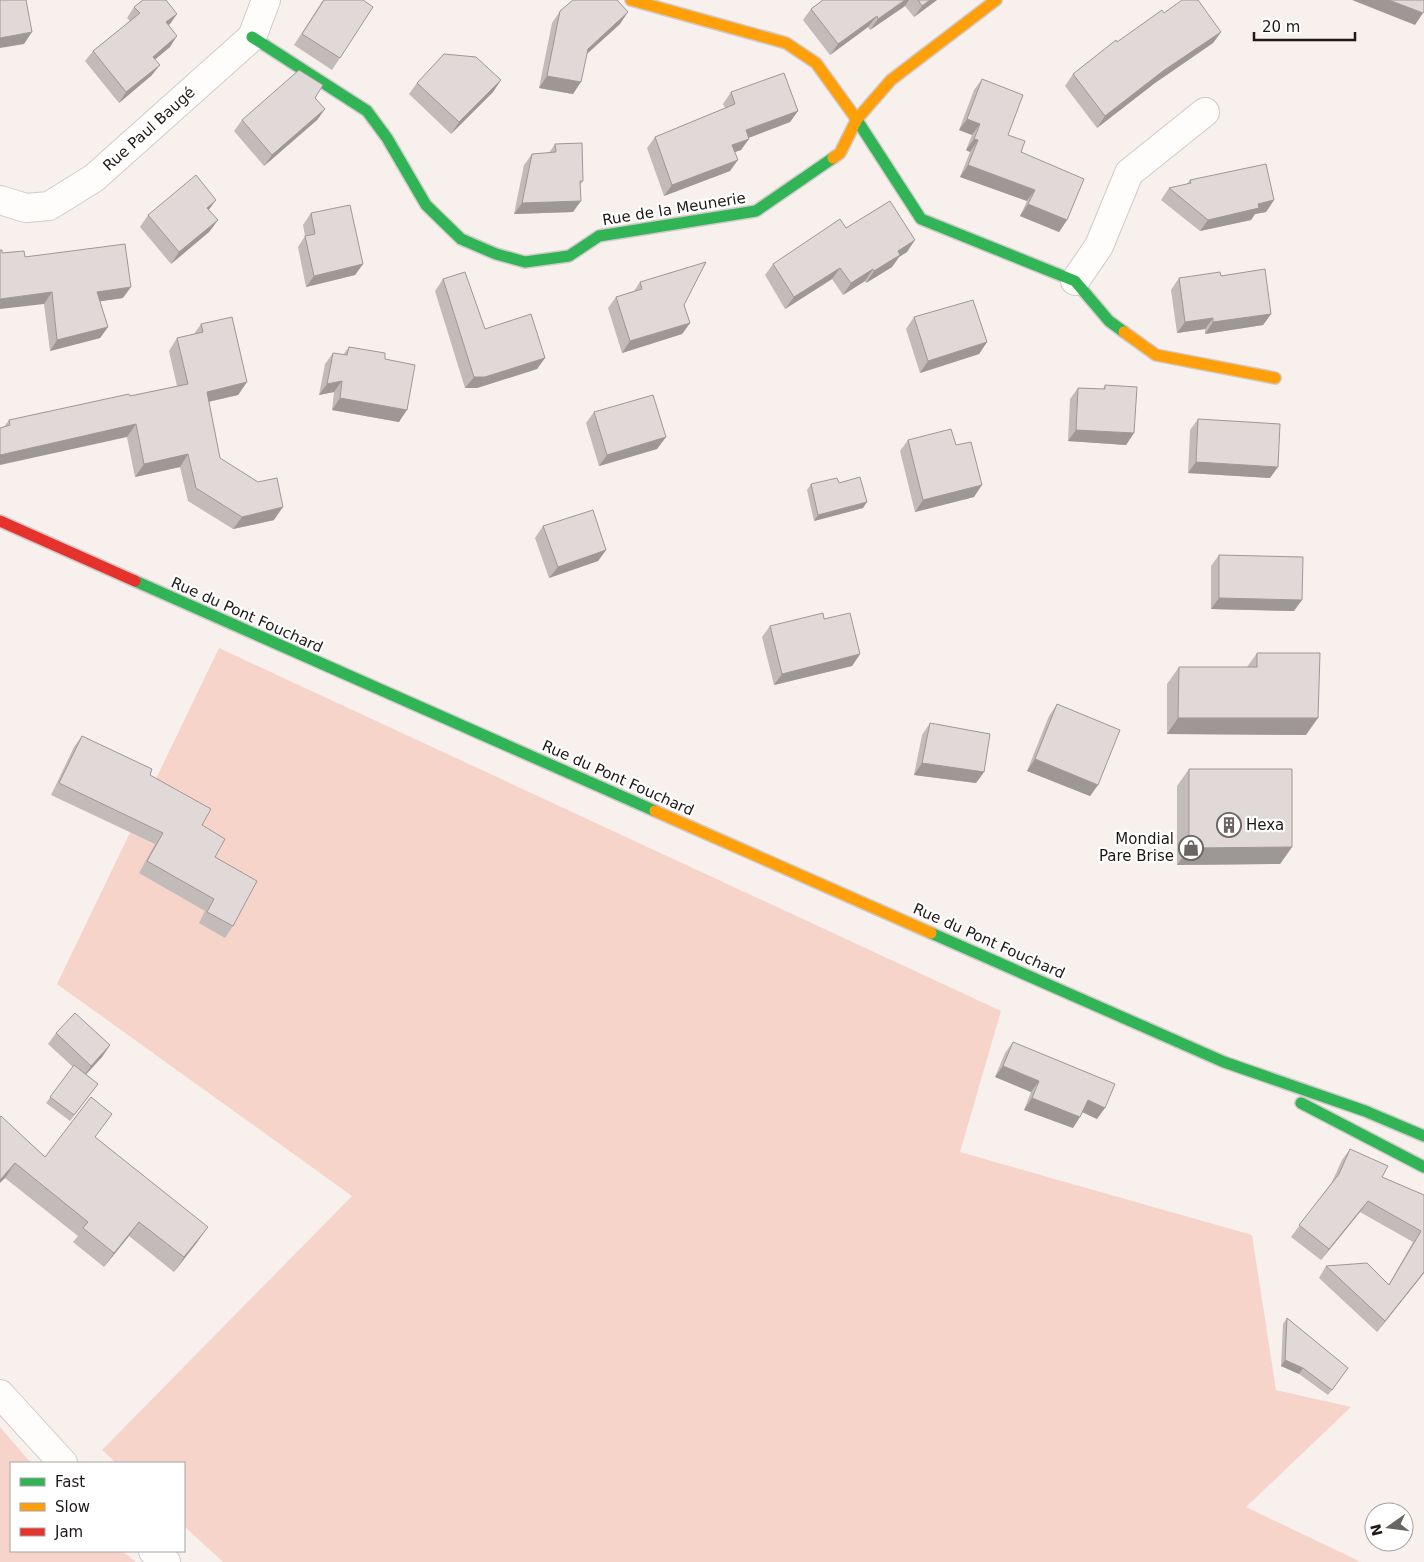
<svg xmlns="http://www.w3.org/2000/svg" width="1424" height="1562" viewBox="0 0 1424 1562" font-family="'DejaVu Sans',sans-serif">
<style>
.green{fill:#f7d4c9}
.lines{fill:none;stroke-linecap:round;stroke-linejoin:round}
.street-casing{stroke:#d0cbc9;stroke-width:30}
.fast-casing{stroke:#d0cbc9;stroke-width:14}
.slow-casing{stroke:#d0cbc9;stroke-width:14}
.jam-casing{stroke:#d0cbc9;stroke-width:14}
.street{stroke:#fefdfc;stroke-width:28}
.fast{stroke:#30b455;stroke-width:11}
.slow{stroke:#ff9f0a;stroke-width:11}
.jam{stroke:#e5322d;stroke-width:11}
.wall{fill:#c1bbb9}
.shaded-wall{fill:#9d9896}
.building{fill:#e0d9d7;stroke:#9d9896}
.labels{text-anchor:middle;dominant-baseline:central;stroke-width:4.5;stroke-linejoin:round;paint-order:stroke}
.street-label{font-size:15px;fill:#1e1917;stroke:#fff}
.poi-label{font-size:15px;fill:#1e1917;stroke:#fff;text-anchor:start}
</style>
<rect width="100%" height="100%" fill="#f8f0ed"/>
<g class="green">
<polygon points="219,648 1001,1011 960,1152 1252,1235 1276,1390 1351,1407 1246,1507 1361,1562 223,1562 184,1526 184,1463 116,1463 102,1450 352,1196 57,984"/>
<polygon points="0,1427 31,1463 11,1463 11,1551 122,1551 136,1562 0,1562"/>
</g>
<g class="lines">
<defs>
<g id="street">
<polyline points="0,200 26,208 49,206 94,178 252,37 266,0"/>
<polyline points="1075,281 1099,246 1129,173 1205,112"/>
<polyline points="0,1394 63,1463"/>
<polyline points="153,1551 166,1562"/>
</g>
<g id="fast">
<polyline points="252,37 367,111 387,138 426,205 461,239 496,254 525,262 569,256 599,236 756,211 833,158"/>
<polyline points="855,117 921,219 1075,281 1109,321 1124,332"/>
<polyline points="135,581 655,811"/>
<polyline points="931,933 1224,1062 1365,1111 1424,1136"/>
<polyline points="1301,1103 1424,1167"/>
</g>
<g id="slow">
<polyline points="631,0 786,43 816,63 855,117"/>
<polyline points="833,158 840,153 857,119 891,80 996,0"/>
<polyline points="1124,332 1156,355 1275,378"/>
<polyline points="655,811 931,933"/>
</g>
<polyline id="jam" points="0,521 135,581"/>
</defs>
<use href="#street" class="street-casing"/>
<use href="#fast" class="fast-casing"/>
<use href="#slow" class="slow-casing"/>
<use href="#jam" class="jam-casing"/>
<use href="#street" class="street"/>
<use href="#fast" class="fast"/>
<use href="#slow" class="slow"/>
<use href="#jam" class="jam"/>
</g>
<g class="wall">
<polygon points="323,0 363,0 340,58 332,70 294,45"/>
<polygon points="823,0 937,0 914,17 905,6 870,30 868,27 830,55 803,20 811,9"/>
<polygon points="134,7 177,14 168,25 170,47 155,59 152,75 119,103 85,61 93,51 130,21 127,18"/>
<polygon points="560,11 620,24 587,54 573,94 539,88 552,23"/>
<polygon points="1221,32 1213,43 1155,83 1097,128 1065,86 1073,74 1117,42"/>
<polygon points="982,79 1008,135 1067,220 1059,232 1020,216 1027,201 960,177 970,152 966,150 972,135 959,130 974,90"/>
<polygon points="501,80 493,92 451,134 409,94 417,83"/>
<polygon points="731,92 798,111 790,122 748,138 741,150 735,152 730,171 664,196 647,148 655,137 725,108 723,104"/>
<polygon points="315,98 325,109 317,120 264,166 234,131 242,120"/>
<polygon points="555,144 583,181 580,185 573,212 514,214 524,165 532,154 549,153"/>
<polygon points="1190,180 1274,200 1266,212 1255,214 1251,220 1200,231 1161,200 1169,188 1187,184"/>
<polygon points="209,210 218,220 209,232 171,264 140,227 148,215"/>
<polygon points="311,213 363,264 355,275 306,287 298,247 305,236 303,225"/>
<polygon points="846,228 907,252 899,257 892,267 866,283 865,281 843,295 832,279 785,309 765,275 773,264"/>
<polygon points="2,253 25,257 123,298 100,301 108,327 100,338 50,351 44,304"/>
<polygon points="1221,276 1271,314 1263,325 1205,334 1205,329 1177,333 1171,290 1179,278"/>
<polygon points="443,279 485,329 545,358 537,369 477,388 465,388 435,291"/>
<polygon points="640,282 684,305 690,323 682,334 622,353 608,308 616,297 634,291"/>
<polygon points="914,317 987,342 979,354 920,373 906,329"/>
<polygon points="201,324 247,382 238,395 209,402 220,458 274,520 233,529 188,501 180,467 135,477 127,437 4,427 9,420 130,396 177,386 169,351 177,338 194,334"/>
<polygon points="349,347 385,359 399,422 332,410 334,392 319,395 325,364 333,353 343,355"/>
<polygon points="1105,385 1134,433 1126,445 1068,441 1070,399 1078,388 1103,389"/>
<polygon points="594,412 666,437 657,449 599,466 586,423"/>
<polygon points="1198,419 1270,478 1188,473 1190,430"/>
<polygon points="908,440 956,445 974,497 915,512 900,451"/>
<polygon points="839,483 863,508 814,521 807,490 811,484"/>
<polygon points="543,526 606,550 598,561 549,578 535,538"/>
<polygon points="1219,555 1294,611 1211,609 1211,566"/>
<polygon points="824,619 860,654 852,666 774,685 762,637 770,626"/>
<polygon points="1257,653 1306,735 1167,734 1167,684 1179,667 1247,667"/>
<polygon points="1057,704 1098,785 1090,796 1027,771 1049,716"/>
<polygon points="930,723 984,772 976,783 914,775 922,735"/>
<polygon points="82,736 150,775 202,825 215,857 233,926 225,938 199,923 205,911 139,873 155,844 51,795 74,747"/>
<polygon points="1189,769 1292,847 1280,864 1177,865 1177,786"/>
<polygon points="56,1033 110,1045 102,1057 86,1075 98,1084 70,1121 46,1103 73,1067 48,1044"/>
<polygon points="1013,1042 1097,1119 1082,1112 1073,1128 1024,1110 1031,1092 995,1077 1005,1053"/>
<polygon points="0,1117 45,1157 95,1137 198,1241 174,1272 129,1236 104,1267 73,1242 78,1236 5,1178"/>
<polygon points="1350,1149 1382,1177 1424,1195 1424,1273 1377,1332 1319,1278 1326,1266 1389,1284 1413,1242 1360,1212 1321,1260 1291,1237 1332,1182 1342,1160"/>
<polygon points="1287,1318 1348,1368 1328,1395 1299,1374 1281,1366 1283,1324"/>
</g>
<g class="shaded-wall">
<polygon points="905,0 909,0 905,6 870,30 878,19"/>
<polygon points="930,0 937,0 914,17 922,6"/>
<polygon points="1352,0 1389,0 1423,13 1415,25"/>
<polygon points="628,12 620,24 580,60 588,49"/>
<polygon points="177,14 170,24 159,32 166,22"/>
<polygon points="877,16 868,27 830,55 838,44"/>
<polygon points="32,32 24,44 0,48 0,38"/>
<polygon points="1221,32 1213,43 1155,83 1097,128 1105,116 1163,71"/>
<polygon points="177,36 170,47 146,67 153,57"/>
<polygon points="160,65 152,75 119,103 126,92"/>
<polygon points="547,76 581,82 573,94 539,88"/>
<polygon points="501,80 493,92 451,134 459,122"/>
<polygon points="325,109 317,120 264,166 272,155"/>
<polygon points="798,111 790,122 738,142 746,130"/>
<polygon points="967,119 980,124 972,135 959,130"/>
<polygon points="749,139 741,150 724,156 732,145"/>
<polygon points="974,139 978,140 970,152 966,150"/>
<polygon points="738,160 730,171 664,196 672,185"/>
<polygon points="968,165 1035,190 1027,201 960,177"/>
<polygon points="216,200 208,211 207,208"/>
<polygon points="1274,200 1266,212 1255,214 1251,220 1200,231 1208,220 1258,204"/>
<polygon points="581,201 573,212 514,214 522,203"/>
<polygon points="1028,204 1067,220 1059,232 1020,216"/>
<polygon points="218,220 209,232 171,264 179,252"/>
<polygon points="915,240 907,252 899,257 892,267 866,283 874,271 898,251"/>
<polygon points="363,264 355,275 306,287 314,276"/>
<polygon points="840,268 832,279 785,309 794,297"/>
<polygon points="873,269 865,281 843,295 851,283"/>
<polygon points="131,287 123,298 89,303 97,292"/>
<polygon points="52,292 44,304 0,309 0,299"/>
<polygon points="1271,314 1263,325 1205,334 1213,322"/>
<polygon points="1213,318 1205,329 1177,333 1185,322"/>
<polygon points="690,323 682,334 622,353 630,341"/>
<polygon points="108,327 100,338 50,351 57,340"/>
<polygon points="987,342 979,354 920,373 928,361"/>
<polygon points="545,358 537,369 477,388 465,388 474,377"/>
<polygon points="342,381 334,392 319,395 327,384"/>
<polygon points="247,382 238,395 198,404 207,392"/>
<polygon points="340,398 407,410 399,422 332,410"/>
<polygon points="136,424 127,437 0,465 0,455"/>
<polygon points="1076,430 1134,433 1126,445 1068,441"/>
<polygon points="666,437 657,449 599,466 607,455"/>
<polygon points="188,454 180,467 135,477 144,464"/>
<polygon points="1196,462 1278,467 1270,478 1188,473"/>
<polygon points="982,485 974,497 915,512 923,500"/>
<polygon points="867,502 863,508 814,521 818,515"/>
<polygon points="283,507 274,520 233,529 242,517"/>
<polygon points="606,550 598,561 549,578 558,567"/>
<polygon points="1219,598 1302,600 1294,611 1211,609"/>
<polygon points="860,654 852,666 774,685 782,674"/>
<polygon points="1178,718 1318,718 1306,735 1167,734"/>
<polygon points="1035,759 1098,785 1090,796 1027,771"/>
<polygon points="922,763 984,772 976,783 914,775"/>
<polygon points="1292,847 1280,864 1177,865 1189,848"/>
<polygon points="110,1045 102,1057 83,1077 91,1066"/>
<polygon points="1003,1066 1039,1081 1031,1092 995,1077"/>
<polygon points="1032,1098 1080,1117 1073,1128 1024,1110"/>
<polygon points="1088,1100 1105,1108 1097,1119 1080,1111"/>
<polygon points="15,1163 5,1178 0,1183 0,1180"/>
<polygon points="1368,1201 1360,1212 1321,1260 1329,1249"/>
<polygon points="139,1222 129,1236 104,1267 114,1253"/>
<polygon points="208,1227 198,1241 174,1272 184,1257"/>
<polygon points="1424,1272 1424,1273 1377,1332 1385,1321"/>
<polygon points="1285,1360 1303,1368 1299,1374 1281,1366"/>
</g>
<g class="building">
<polygon points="0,0 26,0 32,32 0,38"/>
<polygon points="143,0 166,0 177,14 166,22 177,36 153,57 160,65 126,92 93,51 140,13 134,7"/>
<polygon points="324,0 363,0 373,7 340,58 302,34"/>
<polygon points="573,0 617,0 628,12 588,49 581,82 547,76 560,11"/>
<polygon points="823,0 905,0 878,19 877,16 838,44 811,9"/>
<polygon points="918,0 930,0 922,6"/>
<polygon points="1182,0 1198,0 1221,32 1163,71 1105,116 1073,74 1116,40 1117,42 1162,10 1164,13"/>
<polygon points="1389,0 1424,0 1424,11 1423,13"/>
<polygon points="444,54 476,57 501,80 459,122 417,83"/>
<polygon points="299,70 323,85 315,98 325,109 272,155 242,120"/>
<polygon points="784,73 798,111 746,130 749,139 732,145 738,160 672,185 655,137 735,104 731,92"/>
<polygon points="982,79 1023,95 1008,135 1025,141 1021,152 1084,179 1067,220 1028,204 1035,190 968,165 978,140 974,139 980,124 967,119"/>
<polygon points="582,143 583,181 580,181 581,201 522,203 532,154 556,152 555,144"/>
<polygon points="1266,164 1274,200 1258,204 1259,208 1208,220 1169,188 1191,183 1190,180"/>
<polygon points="196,175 216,200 207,208 218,220 179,252 148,215"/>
<polygon points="890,201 915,240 898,251 900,255 874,271 873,269 851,283 840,268 794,297 773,264 840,219 846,228"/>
<polygon points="350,205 363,264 314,276 305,236 315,234 311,213"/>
<polygon points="125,244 131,287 97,292 108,327 57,340 52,292 0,299 0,250 2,250 2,253 24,251 25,257"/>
<polygon points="706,262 684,305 690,323 630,341 616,297 642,289 640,282"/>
<polygon points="1265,269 1271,314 1213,322 1213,318 1185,322 1179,278 1220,272 1221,276"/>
<polygon points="465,272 485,329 531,314 545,358 485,377 474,377 443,279"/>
<polygon points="973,300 987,342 928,361 914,317"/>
<polygon points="232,317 247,382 207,392 220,458 258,482 277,478 283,507 242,517 196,488 188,454 144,464 136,424 0,455 0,428 10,425 9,420 129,394 130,396 188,384 177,338 203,332 201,324"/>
<polygon points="349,347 385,353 385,359 415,365 407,410 340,398 342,381 327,384 333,353 347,355"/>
<polygon points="1105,385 1137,387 1134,433 1076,430 1078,388 1105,389"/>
<polygon points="653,395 666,437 607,455 594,412"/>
<polygon points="1198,419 1280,424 1278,467 1196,462"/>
<polygon points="951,429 956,445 971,442 982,485 923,500 908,440"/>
<polygon points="860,477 867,502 818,515 811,484 837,478 839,483"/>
<polygon points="593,510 606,550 558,567 543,526"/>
<polygon points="1219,555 1303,557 1302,600 1219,598"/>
<polygon points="823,613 824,619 850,613 860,654 782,674 770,626"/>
<polygon points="1257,653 1320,653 1318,718 1178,718 1179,667 1257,667"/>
<polygon points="1057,704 1120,730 1098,785 1035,759"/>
<polygon points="930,723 990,734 984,772 922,763"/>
<polygon points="82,736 152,769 150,775 211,809 202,825 225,839 215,857 257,881 233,926 207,912 214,899 147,861 163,833 59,783"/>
<polygon points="1189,769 1292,769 1292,847 1189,848"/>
<polygon points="75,1013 110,1045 91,1066 56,1033"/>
<polygon points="1013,1042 1115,1084 1105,1108 1088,1100 1080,1117 1032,1098 1039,1081 1003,1066"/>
<polygon points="74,1065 98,1084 74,1115 50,1097"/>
<polygon points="91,1097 112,1114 95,1137 208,1227 184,1257 139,1222 114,1253 83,1228 88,1222 15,1163 0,1180 0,1117 1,1116 45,1157"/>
<polygon points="1350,1149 1388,1166 1382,1177 1424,1195 1424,1272 1385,1321 1326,1266 1367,1263 1389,1285 1421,1231 1368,1201 1329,1249 1299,1225 1339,1174"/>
<polygon points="1287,1318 1348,1368 1332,1390 1303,1368 1285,1360"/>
</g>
<defs>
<symbol id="building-ring" viewBox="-11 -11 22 22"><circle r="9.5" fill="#fff" stroke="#6a6462" stroke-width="1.5"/><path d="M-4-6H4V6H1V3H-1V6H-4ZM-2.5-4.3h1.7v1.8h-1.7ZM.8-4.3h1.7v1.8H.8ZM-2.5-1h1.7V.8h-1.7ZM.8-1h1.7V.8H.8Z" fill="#6a6462"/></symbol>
<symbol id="shop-ring" viewBox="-11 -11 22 22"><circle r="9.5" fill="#fff" stroke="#6a6462" stroke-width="1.5"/><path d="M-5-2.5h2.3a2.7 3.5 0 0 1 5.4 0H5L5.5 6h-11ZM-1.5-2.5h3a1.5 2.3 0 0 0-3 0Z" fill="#6a6462"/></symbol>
</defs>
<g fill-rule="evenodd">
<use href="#building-ring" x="1215" y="811" width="28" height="28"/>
<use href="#shop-ring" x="1177" y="834" width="28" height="28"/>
</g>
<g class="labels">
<g class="street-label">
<text transform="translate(149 129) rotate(-42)">Rue Paul Baugé</text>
<text transform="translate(674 209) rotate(-9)">Rue de la Meunerie</text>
<text transform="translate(247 615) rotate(24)">Rue du Pont Fouchard</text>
<text transform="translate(618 778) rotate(24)">Rue du Pont Fouchard</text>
<text transform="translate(989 941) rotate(24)">Rue du Pont Fouchard</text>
</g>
<g class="poi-label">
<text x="1246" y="825">Hexa</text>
<text x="1174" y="839" text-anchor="end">Mondial<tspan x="1174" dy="17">Pare Brise</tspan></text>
</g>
</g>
<rect x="10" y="1462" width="175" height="90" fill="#ffffff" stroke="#a5a3a2"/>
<rect x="20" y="1478" width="25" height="8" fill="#30b455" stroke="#a5a3a2"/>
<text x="55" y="1487" font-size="15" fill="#1e1917">Fast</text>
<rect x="20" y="1503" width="25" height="8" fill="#ff9f0a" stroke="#a5a3a2"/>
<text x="55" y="1512" font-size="15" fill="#1e1917">Slow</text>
<rect x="20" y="1528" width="25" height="8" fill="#e5322d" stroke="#a5a3a2"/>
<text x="55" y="1537" font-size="15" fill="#1e1917">Jam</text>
<g transform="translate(1389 1527) rotate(256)"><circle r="24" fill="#ffffff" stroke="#a5a3a2"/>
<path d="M0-4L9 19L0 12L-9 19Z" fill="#6a6462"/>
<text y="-8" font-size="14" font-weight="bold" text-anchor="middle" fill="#1e1917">N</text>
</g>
<path d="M1254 32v8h101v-8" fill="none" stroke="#1e1917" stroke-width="2.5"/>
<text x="1262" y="32" font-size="15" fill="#1e1917" stroke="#ffffff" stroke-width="4" paint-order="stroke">20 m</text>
</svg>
